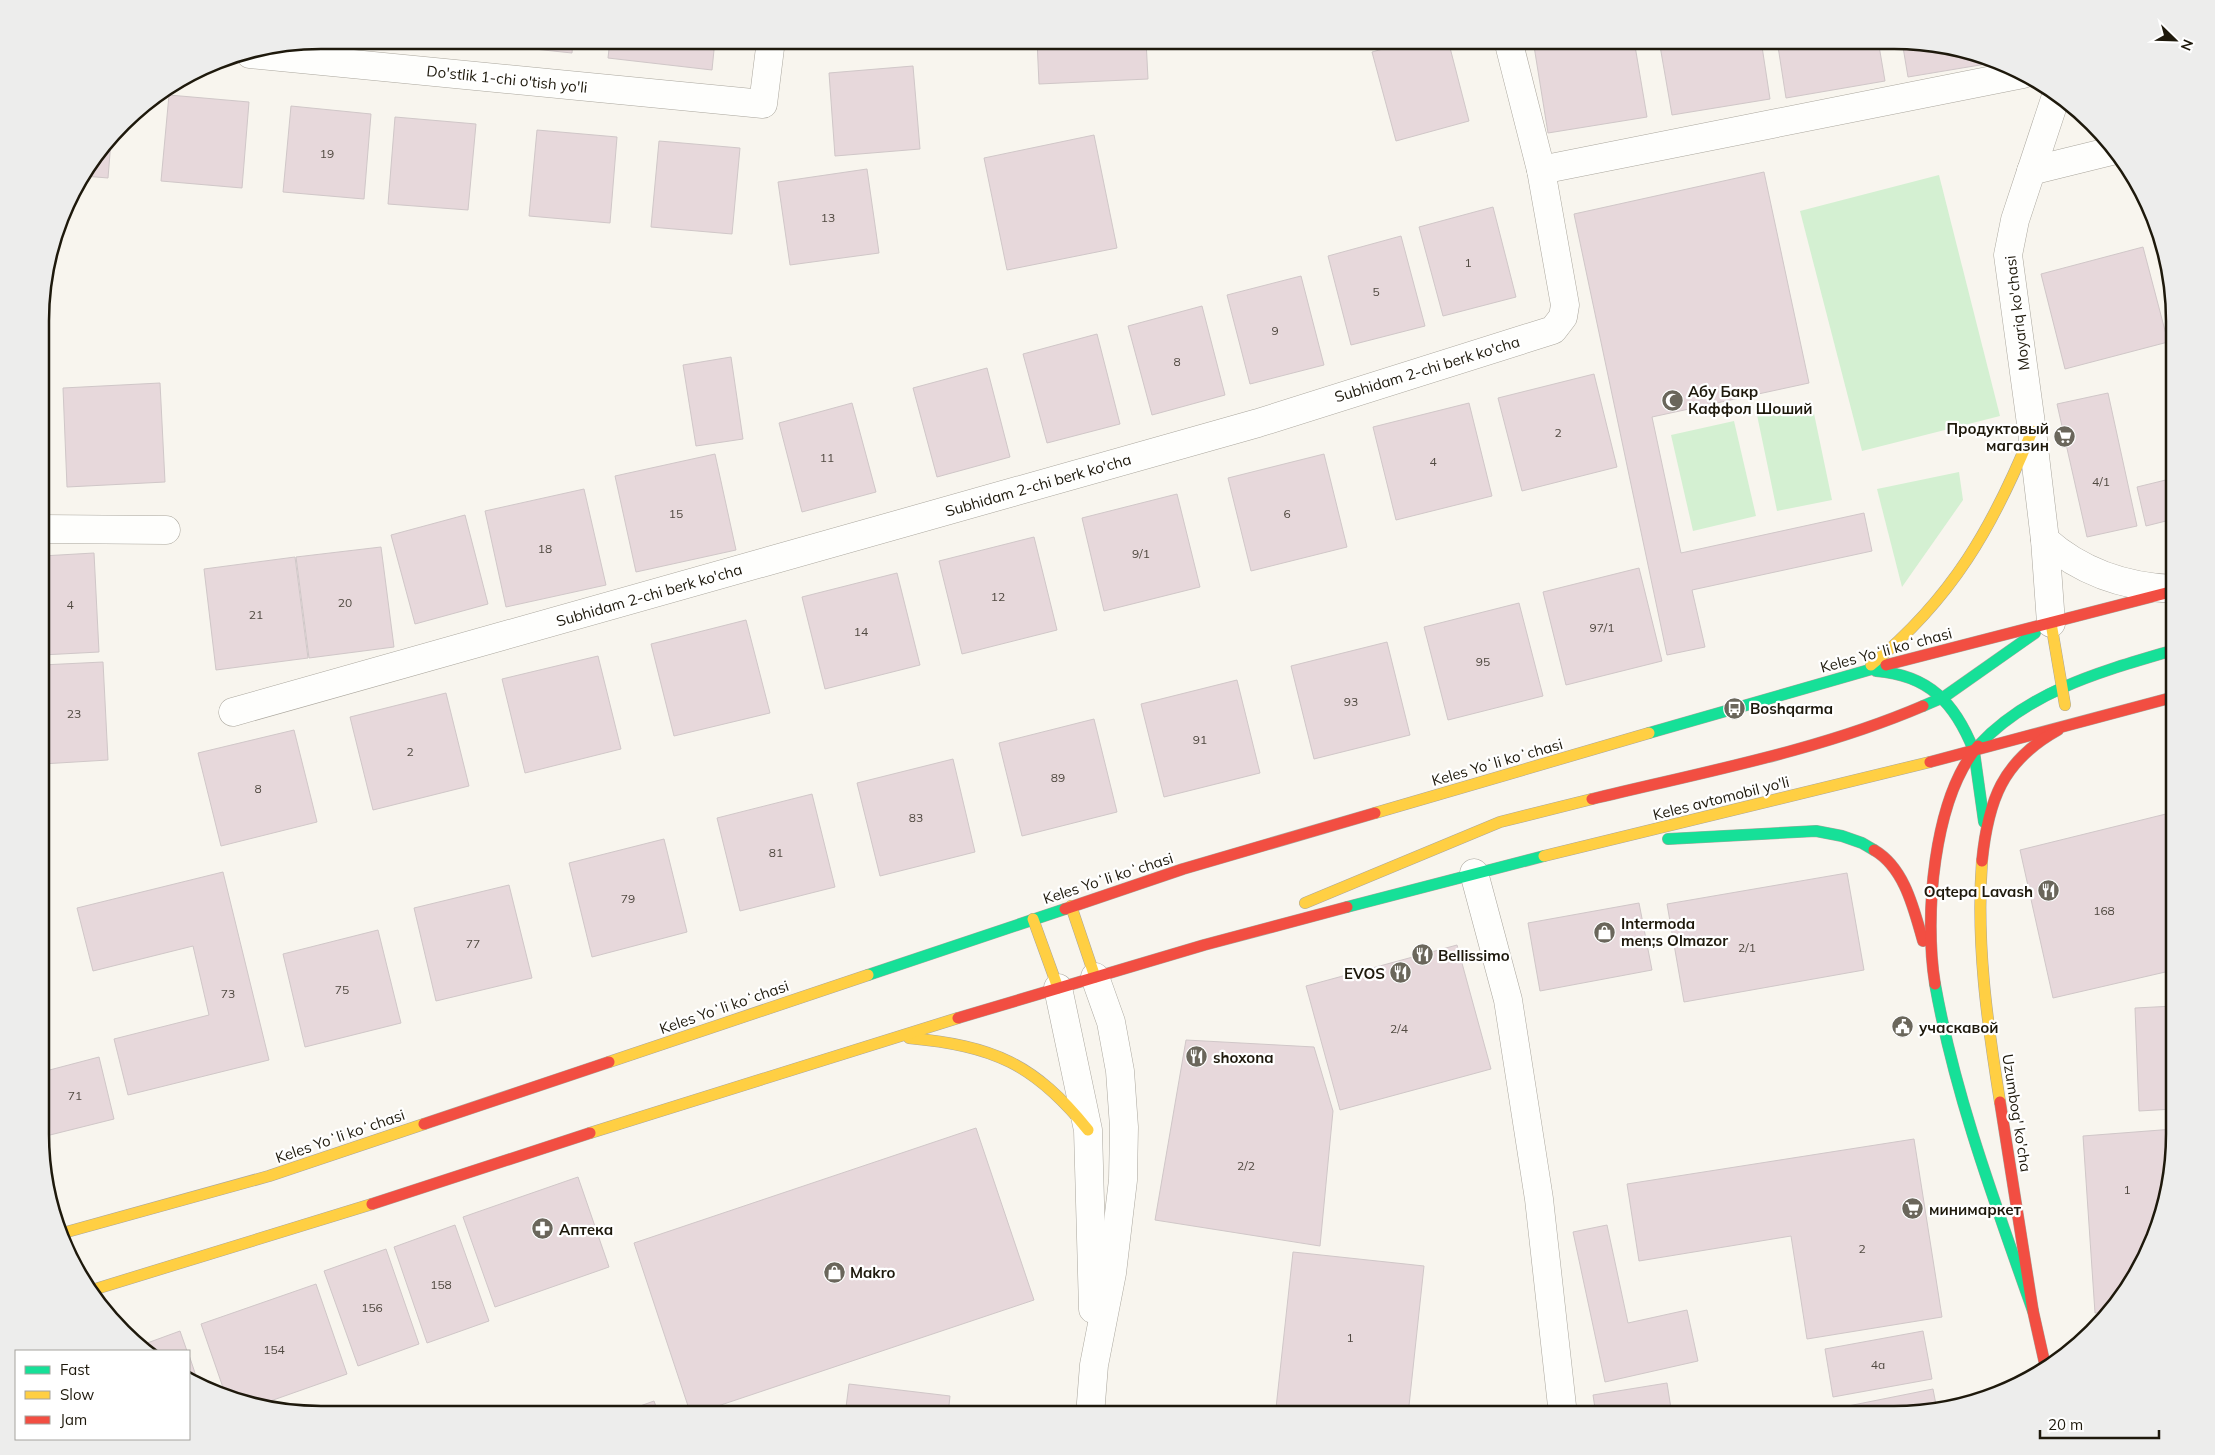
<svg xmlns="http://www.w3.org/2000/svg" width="2215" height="1455" viewBox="0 0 2215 1455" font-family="Mulish,sans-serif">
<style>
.green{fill:#d4f0d2}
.building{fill:#e7d8db;stroke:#d0c7c8}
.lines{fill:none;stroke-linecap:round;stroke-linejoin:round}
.street-casing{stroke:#aaa69d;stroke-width:29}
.fast-casing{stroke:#aaa69d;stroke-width:12}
.slow-casing{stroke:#aaa69d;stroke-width:12}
.jam-casing{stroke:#aaa69d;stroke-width:12}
.street{stroke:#fefefc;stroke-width:28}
.fast{stroke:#16e098;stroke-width:11}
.slow{stroke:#ffcf43;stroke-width:11}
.jam{stroke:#f24e42;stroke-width:11}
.labels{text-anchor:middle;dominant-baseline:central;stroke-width:4.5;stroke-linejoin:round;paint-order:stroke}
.number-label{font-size:12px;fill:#504940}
.street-label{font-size:15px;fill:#1e190c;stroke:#fff}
.poi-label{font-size:15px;font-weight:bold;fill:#1e190c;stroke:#fff;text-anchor:start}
.rim{fill:none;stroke:#1e190c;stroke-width:2.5}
</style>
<rect width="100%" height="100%" fill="#f8f5ee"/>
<g class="green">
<polygon points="1939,175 2000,416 1862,451 1800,211"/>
<polygon points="1812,404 1832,500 1777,511 1757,415"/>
<polygon points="1734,421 1756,516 1693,531 1671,435"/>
<polygon points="1959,472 1963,500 1902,587 1877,489"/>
</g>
<g class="building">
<polygon points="468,40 573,40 572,53 468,42"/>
<polygon points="610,40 715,40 712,70 608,58"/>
<polygon points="1037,40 1146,40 1148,79 1039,84"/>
<polygon points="1415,40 1448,40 1469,121 1396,141 1372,52"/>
<polygon points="1533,40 1634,40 1647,117 1548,133"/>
<polygon points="1659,40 1761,40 1770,99 1672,115"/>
<polygon points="1777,40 1878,40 1885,81 1786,98"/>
<polygon points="1902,41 1985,55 1998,62 1908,77"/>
<polygon points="913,66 920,149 835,156 829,73"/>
<polygon points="169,95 249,102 242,188 161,181"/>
<polygon points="291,106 371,114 364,199 283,192"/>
<polygon points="395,117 476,124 468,210 388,204"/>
<polygon points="537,130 617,137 610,223 529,216"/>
<polygon points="1094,135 1117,248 1007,270 984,158"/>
<polygon points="111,141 108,178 84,176"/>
<polygon points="659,141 740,148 732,234 651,227"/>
<polygon points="867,169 879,253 790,265 778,182"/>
<polygon points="1764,172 1809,383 1652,417 1681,553 1864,513 1872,551 1692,590 1705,647 1667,655 1574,214"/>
<polygon points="1493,207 1516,297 1443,316 1419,227"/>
<polygon points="1401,236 1425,326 1351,345 1328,256"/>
<polygon points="2143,247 2168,342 2065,369 2041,274"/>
<polygon points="1301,276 1324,365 1250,384 1227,295"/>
<polygon points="1202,306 1225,395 1152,415 1128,326"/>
<polygon points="1097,334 1120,424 1047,443 1023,354"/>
<polygon points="731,357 743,439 696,446 683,365"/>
<polygon points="987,368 1010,457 937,477 913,388"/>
<polygon points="1594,374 1617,467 1522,491 1498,398"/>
<polygon points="160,383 165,482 67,487 63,388"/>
<polygon points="2108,393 2137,526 2087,537 2057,404"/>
<polygon points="852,403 876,492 802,512 779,423"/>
<polygon points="1469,403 1492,496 1396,520 1373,427"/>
<polygon points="42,453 44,489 42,489"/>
<polygon points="715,454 736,550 636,572 615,476"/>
<polygon points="1324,454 1347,547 1251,571 1228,478"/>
<polygon points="2174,478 2174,519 2146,526 2137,487"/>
<polygon points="584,489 606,585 506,607 485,511"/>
<polygon points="1177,494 1200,587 1104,611 1082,518"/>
<polygon points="465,515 488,604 415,624 391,535"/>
<polygon points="1034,537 1057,630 962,654 939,561"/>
<polygon points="381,547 394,647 309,658 296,557"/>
<polygon points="94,553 99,652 42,655 42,556"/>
<polygon points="295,557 308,658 216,670 204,569"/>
<polygon points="1639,568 1662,661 1566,685 1543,592"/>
<polygon points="897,573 920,665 825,689 802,597"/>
<polygon points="1519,603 1543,696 1448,720 1424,627"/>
<polygon points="746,620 770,713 674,736 651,644"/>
<polygon points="1387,642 1410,735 1314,759 1291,666"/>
<polygon points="598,656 621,749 525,773 502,679"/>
<polygon points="103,662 108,760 42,764 42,665"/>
<polygon points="1237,680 1260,773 1164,797 1141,704"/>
<polygon points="446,693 469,786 373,810 350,717"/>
<polygon points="1094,719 1117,812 1022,836 999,743"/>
<polygon points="294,730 317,822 221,846 198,753"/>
<polygon points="953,759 975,852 880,876 857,783"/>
<polygon points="812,794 835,887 740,911 717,818"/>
<polygon points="2174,812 2174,970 2053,998 2020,850"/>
<polygon points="664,839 687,932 592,957 569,863"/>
<polygon points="223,872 269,1060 128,1095 114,1039 209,1015 193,946 93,971 77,908"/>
<polygon points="1847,873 1864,970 1684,1002 1667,904"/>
<polygon points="509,885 532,978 436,1001 414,908"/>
<polygon points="1639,903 1652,970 1540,991 1528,923"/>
<polygon points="378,930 401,1023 305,1047 283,954"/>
<polygon points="1457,945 1491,1069 1340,1110 1306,986"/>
<polygon points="2174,1006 2174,1109 2139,1111 2135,1008"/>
<polygon points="1186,1040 1314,1047 1333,1111 1320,1246 1155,1220"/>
<polygon points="99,1057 114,1119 42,1137 42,1072"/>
<polygon points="976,1128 1034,1300 691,1415 634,1243"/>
<polygon points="2174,1129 2174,1153 2160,1225 2128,1291 2109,1312 2095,1313 2083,1136"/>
<polygon points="1914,1139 1942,1317 1807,1339 1791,1236 1639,1261 1627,1184"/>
<polygon points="578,1177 609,1267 495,1307 463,1217"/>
<polygon points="455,1225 489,1321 427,1343 394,1247"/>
<polygon points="1607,1225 1628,1323 1687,1310 1698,1361 1605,1382 1573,1232"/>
<polygon points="386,1249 419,1344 358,1366 324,1271"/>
<polygon points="1293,1252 1424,1266 1408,1415 1341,1415 1276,1408"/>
<polygon points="316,1284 347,1374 259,1405 227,1399 201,1324"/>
<polygon points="180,1331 187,1351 146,1351 139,1346"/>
<polygon points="1923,1331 1932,1379 1833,1397 1825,1349"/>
<polygon points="189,1355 199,1385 189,1380"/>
<polygon points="1667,1383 1672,1415 1596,1415 1593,1395"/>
<polygon points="849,1384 950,1396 948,1415 845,1415"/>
<polygon points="1933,1389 1937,1410 1913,1414 1850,1414 1848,1406"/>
<polygon points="654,1401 659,1415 615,1415"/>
</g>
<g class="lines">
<defs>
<g id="street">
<polyline points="250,54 763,104 771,40"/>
<polyline points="1541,170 2023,74"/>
<polyline points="2031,171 2116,150"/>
<polyline points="42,529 166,530"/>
<path d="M2045,540c37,33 80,47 129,49"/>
<polyline points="2051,623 2045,540 2032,431 2008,255 2015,220 2057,93"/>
<polyline points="233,712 1258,423 1553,330 1563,317 1565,305 1541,170 1508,40"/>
<polyline points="1474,873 1508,1000 1539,1199 1563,1415"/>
<polyline points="1058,988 1088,1130 1093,1309"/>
<polyline points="1090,1415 1094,1365 1112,1273 1123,1180 1124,1127 1120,1071 1111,1022 1095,977"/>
</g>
<g id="fast">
<path d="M1876,671c53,4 79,32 98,80"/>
<polyline points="1923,706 1944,697 2035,633"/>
<polyline points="1649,733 1886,665"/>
<path d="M1978,746c52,-56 125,-75 196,-96"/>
<polyline points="1974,751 1984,822"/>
<polyline points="1668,839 1816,831 1842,836 1862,843 1874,850"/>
<polyline points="1347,907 1544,856"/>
<polyline points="868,975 1065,909"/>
<path d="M1935,984c20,112 60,219 98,327"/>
</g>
<g id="slow">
<polyline points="2051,623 2065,705"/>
<path d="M1871,665c81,-66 122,-138 161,-234"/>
<polyline points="1375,813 1649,733"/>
<polyline points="1544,856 1930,762"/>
<path d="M1982,861c-6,82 5,160 18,241"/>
<polyline points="1305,903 1500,822 1592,799"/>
<polyline points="1071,906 1095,977"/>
<polyline points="1033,919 1058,988"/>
<path d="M909,1038c84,8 125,25 179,92"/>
<polyline points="609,1062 868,975"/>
<polyline points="590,1133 958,1018"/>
<polyline points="63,1233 269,1176 424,1124"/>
<polyline points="89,1291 372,1204"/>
</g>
<g id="jam">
<polyline points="1886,665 2174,591"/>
<polyline points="1930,762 2174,697"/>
<path d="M1592,799c111,-27 226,-48 331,-93"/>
<path d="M1874,850c31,18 40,60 49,91"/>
<path d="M1982,861c6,-60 20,-100 76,-131"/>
<polyline points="1065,909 1183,869 1375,813"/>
<path d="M1935,984c-11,-67 -2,-185 43,-238"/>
<polyline points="958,1018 1204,945 1347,907"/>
<polyline points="2000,1102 2033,1311 2046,1369"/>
<polyline points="424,1124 609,1062"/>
<polyline points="372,1204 590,1133"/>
</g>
</defs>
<use href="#street" class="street-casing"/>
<use href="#fast" class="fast-casing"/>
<use href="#slow" class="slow-casing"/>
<use href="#jam" class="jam-casing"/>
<use href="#street" class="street"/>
<use href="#fast" class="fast"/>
<use href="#slow" class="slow"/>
<use href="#jam" class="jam"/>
</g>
<defs>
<symbol id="mosque-disc" viewBox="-11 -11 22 22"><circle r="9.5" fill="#6a665b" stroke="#fff"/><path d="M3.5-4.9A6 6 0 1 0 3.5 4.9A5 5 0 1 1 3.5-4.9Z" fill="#fff"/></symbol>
<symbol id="supermarket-disc" viewBox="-11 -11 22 22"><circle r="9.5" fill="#6a665b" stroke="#fff"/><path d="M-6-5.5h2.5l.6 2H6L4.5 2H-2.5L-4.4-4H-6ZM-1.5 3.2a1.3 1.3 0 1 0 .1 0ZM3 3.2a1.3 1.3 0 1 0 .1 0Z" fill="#fff"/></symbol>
<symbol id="bus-disc" viewBox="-11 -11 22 22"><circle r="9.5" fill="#6a665b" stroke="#fff"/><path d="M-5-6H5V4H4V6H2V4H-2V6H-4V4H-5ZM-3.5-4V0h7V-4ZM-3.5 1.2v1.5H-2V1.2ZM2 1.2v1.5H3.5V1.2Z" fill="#fff"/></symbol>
<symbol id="restaurant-disc" viewBox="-11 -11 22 22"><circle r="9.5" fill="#6a665b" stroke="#fff"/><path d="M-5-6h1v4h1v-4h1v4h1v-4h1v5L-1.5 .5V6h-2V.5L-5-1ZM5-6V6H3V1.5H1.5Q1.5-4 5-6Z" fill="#fff"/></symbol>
<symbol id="shop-disc" viewBox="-11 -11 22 22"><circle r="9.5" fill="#6a665b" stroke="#fff"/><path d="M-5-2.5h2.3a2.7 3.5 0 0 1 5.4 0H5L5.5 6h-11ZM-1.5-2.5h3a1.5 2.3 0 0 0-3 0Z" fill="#fff"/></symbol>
<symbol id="civic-disc" viewBox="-11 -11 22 22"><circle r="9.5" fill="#6a665b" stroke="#fff"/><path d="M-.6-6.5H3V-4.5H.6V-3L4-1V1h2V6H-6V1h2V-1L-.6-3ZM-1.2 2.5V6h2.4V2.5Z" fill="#fff"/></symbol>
<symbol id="pharmacy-disc" viewBox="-11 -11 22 22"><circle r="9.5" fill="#6a665b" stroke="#fff"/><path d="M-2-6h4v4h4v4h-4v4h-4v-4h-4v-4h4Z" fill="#fff"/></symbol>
</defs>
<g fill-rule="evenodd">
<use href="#mosque-disc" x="1660" y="388" width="25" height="25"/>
<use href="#supermarket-disc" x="2052" y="424" width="25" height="25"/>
<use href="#bus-disc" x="1722" y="696" width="25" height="25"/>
<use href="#restaurant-disc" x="2036" y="878" width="25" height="25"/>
<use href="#shop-disc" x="1592" y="920" width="25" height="25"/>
<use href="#restaurant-disc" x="1410" y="942" width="25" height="25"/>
<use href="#restaurant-disc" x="1388" y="960" width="25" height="25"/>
<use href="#civic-disc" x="1890" y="1014" width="25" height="25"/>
<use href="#restaurant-disc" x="1184" y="1044" width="25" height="25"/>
<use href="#supermarket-disc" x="1900" y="1196" width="25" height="25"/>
<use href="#pharmacy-disc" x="530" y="1216" width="25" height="25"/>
<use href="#shop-disc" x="822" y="1260" width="25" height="25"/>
</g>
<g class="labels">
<g class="number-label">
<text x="327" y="153">19</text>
<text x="828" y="217">13</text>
<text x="1468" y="262">1</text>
<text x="1376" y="291">5</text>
<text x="1275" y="330">9</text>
<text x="1177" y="361">8</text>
<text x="1558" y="432">2</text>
<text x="827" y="457">11</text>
<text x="1433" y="461">4</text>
<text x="2101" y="481">4/1</text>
<text x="676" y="513">15</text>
<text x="1287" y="513">6</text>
<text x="545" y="548">18</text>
<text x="1141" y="553">9/1</text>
<text x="998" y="596">12</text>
<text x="345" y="602">20</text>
<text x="70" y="604">4</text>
<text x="256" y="614">21</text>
<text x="1602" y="627">97/1</text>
<text x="861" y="631">14</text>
<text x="1483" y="661">95</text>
<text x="1351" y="701">93</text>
<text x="74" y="713">23</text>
<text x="1200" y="739">91</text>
<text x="410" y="751">2</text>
<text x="1058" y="777">89</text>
<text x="258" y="788">8</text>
<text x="916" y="817">83</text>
<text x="776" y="852">81</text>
<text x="628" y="898">79</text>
<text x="2104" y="910">168</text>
<text x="473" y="943">77</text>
<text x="1747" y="947">2/1</text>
<text x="342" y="989">75</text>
<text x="228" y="993">73</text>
<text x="1399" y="1028">2/4</text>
<text x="75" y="1095">71</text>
<text x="1246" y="1165">2/2</text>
<text x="2127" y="1189">1</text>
<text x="1862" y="1248">2</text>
<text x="441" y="1284">158</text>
<text x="372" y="1307">156</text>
<text x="1350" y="1337">1</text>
<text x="274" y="1349">154</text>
<text x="1878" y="1364">4a</text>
</g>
<g class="street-label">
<text transform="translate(507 79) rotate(6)">Do'stlik 1-chi o'tish yo'li</text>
<text transform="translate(2017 313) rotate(-97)">Moyariq ko'chasi</text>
<text transform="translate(1427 369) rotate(-17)">Subhidam 2-chi berk ko'cha</text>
<text transform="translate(1038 485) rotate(-16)">Subhidam 2-chi berk ko'cha</text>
<text transform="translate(649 595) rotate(-16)">Subhidam 2-chi berk ko'cha</text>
<text transform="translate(1886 650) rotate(-15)">Keles Yoʻli koʻchasi</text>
<text transform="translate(1497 762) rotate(-16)">Keles Yoʻli koʻchasi</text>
<text transform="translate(1721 798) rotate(-14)">Keles avtomobil yo'li</text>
<text transform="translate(1108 878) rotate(-18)">Keles Yoʻli koʻchasi</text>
<text transform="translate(724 1007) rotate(-19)">Keles Yoʻli koʻchasi</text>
<text transform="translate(2017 1113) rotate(81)">Uzumbog' ko'cha</text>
<text transform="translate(340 1136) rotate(-19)">Keles Yoʻli koʻchasi</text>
</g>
<g class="poi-label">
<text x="1688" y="391">Абу Бакр<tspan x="1688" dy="17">Каффол Шоший</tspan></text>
<text x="2049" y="428" text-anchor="end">Продуктовый<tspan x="2049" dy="17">магазин</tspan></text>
<text x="1750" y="708">Boshqarma</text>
<text x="2033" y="891" text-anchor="end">Oqtepa Lavash</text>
<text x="1621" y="923">Intermoda<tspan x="1621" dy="17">men;s Olmazor</tspan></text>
<text x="1438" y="955">Bellissimo</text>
<text x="1385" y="973" text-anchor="end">EVOS</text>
<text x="1919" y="1027">учаскавой</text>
<text x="1213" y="1057">shoxona</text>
<text x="1929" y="1209">минимаркет</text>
<text x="559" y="1229">Аптека</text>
<text x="850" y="1272">Makro</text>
</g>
</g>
<path d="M0 0H2215V1455H0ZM321 49H1894A272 272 0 0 1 2166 321V1134A272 272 0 0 1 1894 1406H321A272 272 0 0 1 49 1134V321A272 272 0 0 1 321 49Z" fill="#ededec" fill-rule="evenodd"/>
<path class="rim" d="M321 49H1894A272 272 0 0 1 2166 321V1134A272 272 0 0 1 1894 1406H321A272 272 0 0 1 49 1134V321A272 272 0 0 1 321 49Z"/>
<rect x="15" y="1350" width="175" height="90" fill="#ffffff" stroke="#a5a39e"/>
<rect x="25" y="1366" width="25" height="8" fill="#16e098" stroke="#a5a39e"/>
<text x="60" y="1375" font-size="15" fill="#1e190c">Fast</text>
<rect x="25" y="1391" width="25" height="8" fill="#ffcf43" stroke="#a5a39e"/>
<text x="60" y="1400" font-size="15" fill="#1e190c">Slow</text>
<rect x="25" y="1416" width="25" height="8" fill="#f24e42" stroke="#a5a39e"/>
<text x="60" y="1425" font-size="15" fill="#1e190c">Jam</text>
<g transform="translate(2175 40) rotate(113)" stroke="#ffffff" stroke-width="4" paint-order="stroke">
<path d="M0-4L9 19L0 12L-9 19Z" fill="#1e190c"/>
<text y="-8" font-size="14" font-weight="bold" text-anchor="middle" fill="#1e190c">N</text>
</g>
<path d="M2040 1430v8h119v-8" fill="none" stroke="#1e190c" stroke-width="2.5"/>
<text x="2048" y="1430" font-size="15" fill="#1e190c" stroke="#ffffff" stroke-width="4" paint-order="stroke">20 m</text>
</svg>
